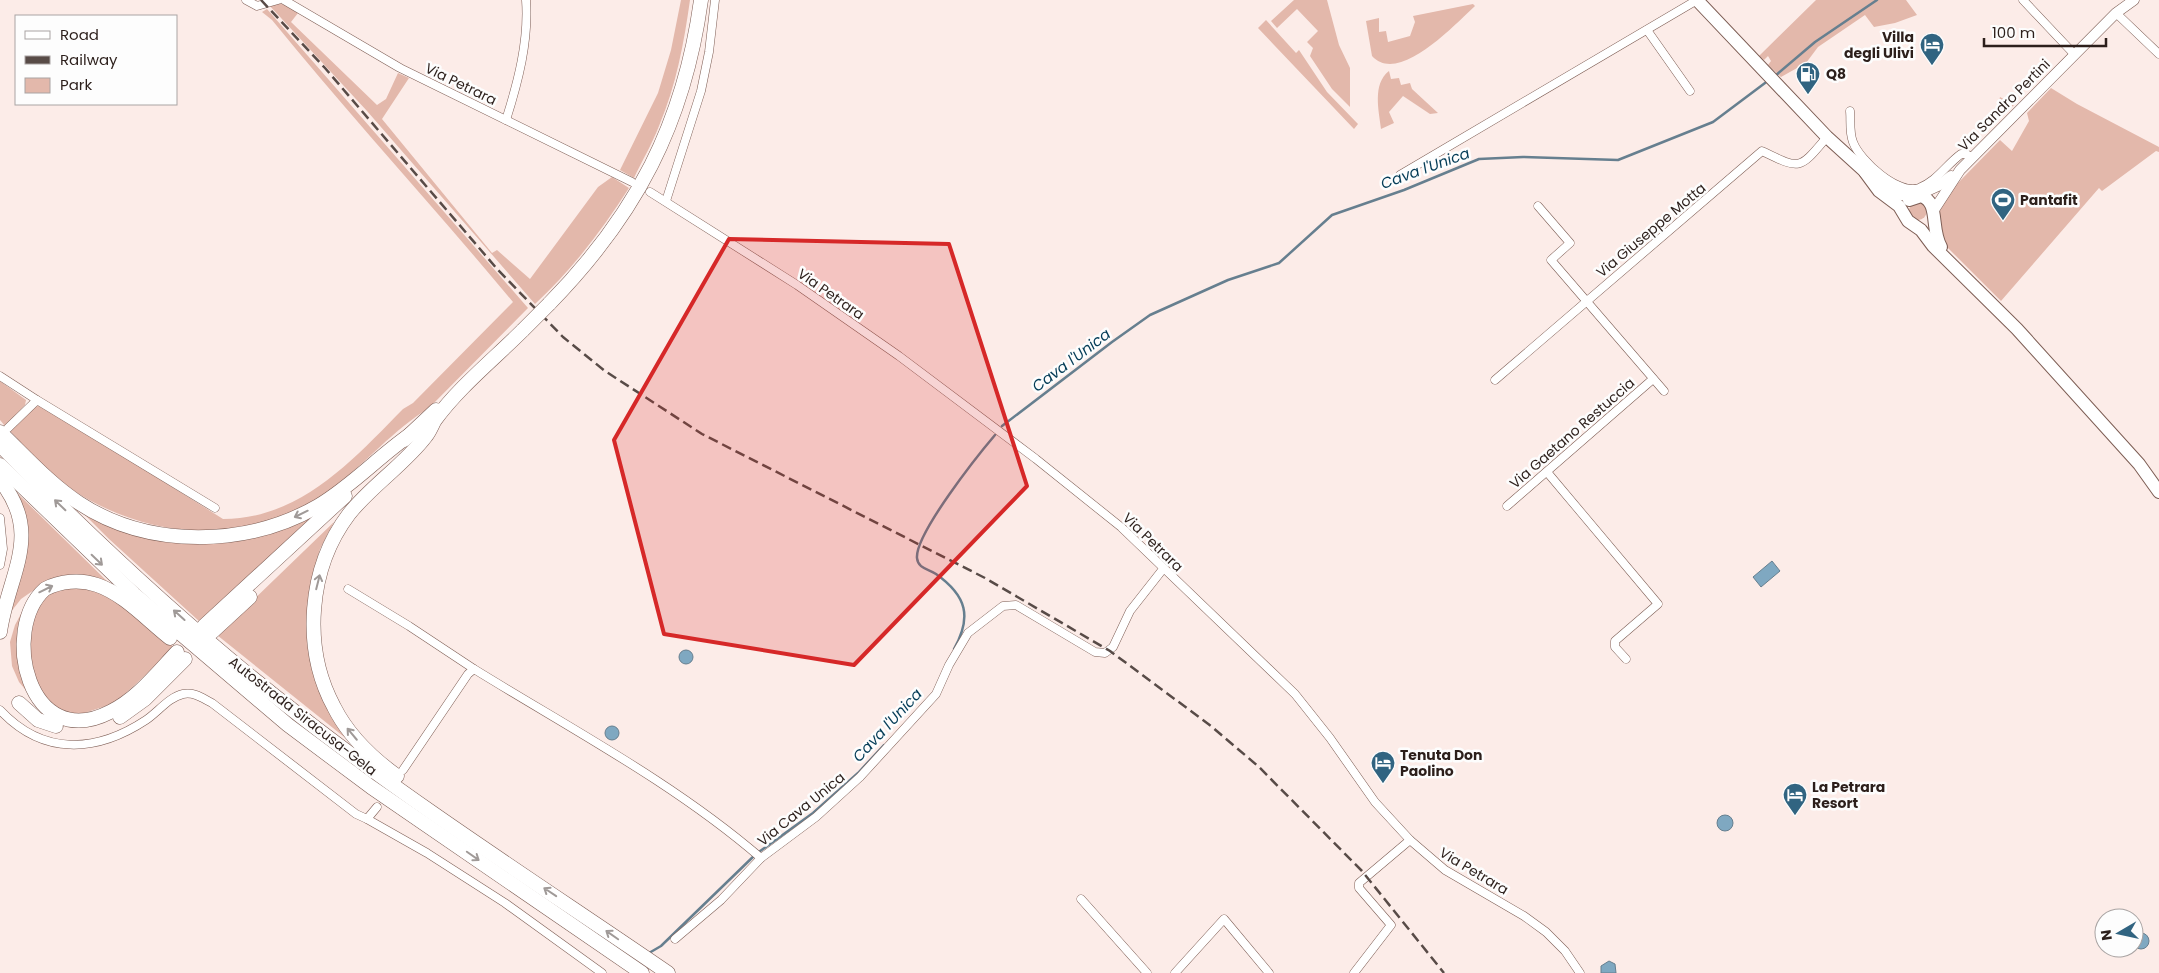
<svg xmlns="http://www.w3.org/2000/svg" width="2159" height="973" viewBox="0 0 2159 973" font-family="Poppins,sans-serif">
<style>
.green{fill:#e3b8ab}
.water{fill:#7fa8c1;stroke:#667f8f}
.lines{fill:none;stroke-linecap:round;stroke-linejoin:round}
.stream{stroke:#667f8f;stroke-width:2.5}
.minor-casing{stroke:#7d5d54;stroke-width:9}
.tertiary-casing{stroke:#7d5d54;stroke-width:11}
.primary-casing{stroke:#7d5d54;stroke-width:14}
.motorway-casing{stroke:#7d5d54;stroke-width:15}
.minor{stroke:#fff;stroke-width:8}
.tertiary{stroke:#fff;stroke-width:10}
.primary{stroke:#fff;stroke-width:12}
.motorway{stroke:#fff;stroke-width:14}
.rail{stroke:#584b47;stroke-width:2.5;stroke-dasharray:10 5;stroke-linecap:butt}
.motorway-bridge-casing{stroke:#7d5d54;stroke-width:15;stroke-linecap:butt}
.motorway-bridge{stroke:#fff;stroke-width:14}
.oneway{stroke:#a09a98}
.marked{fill:#d62828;fill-opacity:0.2;stroke:#d62828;stroke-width:4;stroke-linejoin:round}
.labels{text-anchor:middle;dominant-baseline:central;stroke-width:5;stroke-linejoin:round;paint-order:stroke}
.poi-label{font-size:14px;font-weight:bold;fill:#2c1f1b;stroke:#fdfdfd;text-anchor:start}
.street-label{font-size:14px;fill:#2c1f1b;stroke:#fdfdfd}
.water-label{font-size:15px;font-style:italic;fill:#043c57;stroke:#fdfdfd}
</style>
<rect width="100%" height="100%" fill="#fcece8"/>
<g class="green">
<path d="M681,0h9c-6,43 -14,86 -31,126 -7,18 -17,35 -25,52l-14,-8 38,-77 13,-43z"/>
<polygon points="1294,0 1327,0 1339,45 1350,68 1350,107 1332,89 1310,56 1313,48 1307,42 1318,31 1297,9 1277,28 1271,21"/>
<polygon points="1816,0 1906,0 1917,15 1895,23 1874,27 1865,15 1818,47 1806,63 1781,77 1768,65 1771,61 1768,56 1764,60 1759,56"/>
<path d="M277,3l8,2 13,8 -7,9 86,83 9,-6 12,-26 11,5 -27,41 110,134 5,-3 33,29 68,-92 14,-10 17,11c-27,42 -57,82 -94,116l-168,-193 -98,-106z"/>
<path d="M1473,4l2,2c-19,17 -76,80 -103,50l-6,-35 13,-3v14l7,-1 2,11 22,-6 5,-14 -2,-6z"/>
<path d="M267,9l261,299 -99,100c-36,22 -63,55 -96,80 -80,60 -184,54 -265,-1 -18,-12 -34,-30 -50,-45l-1,-4 -7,-7 24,-24 8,-2 181,114c77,0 130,-59 180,-110l10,-6 100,-101c-79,-95 -163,-186 -241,-282l-10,-8z"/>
<polygon points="1266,20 1296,53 1299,50 1327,92 1358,124 1354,129 1258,28"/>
<path d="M1389,71l2,8 8,-1 2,7 9,-2 2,6 26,24 -8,1 -27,-18 -14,16 5,11 -13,6c-2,-18 -9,-45 8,-58z"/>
<polygon points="2051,88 2077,104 2159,147 2159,152 2156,151 2102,191 2099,188 2001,301 1943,243 1937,221 1939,209 1955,186 2000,140 2012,151 2029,121 2027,113"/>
<polygon points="2000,97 2014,105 1995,123 1994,119"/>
<circle cx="1918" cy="211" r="9"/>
<polygon points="0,381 26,400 25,405 5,426 0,420"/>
<polygon points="14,490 111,585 44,583 21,599 10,613 19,574"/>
<polygon points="71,501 107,521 218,539 322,507 200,622 109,539"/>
<polygon points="334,522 320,549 312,578 307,607 308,637 353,744 217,635"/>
<polygon points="76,584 115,597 175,648 115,703 75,716 35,701 19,682 12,666 10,642 15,625 23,610 36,598"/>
</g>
<g class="water">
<polygon points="1772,561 1780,571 1761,587 1753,577"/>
<circle cx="686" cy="657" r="7"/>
<circle cx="612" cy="733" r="7"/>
<circle cx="1725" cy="823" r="8"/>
<circle cx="2141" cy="941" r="8"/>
<polygon points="1609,961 1615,964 1616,973 1601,973 1601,966"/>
</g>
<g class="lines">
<g class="stream">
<polyline points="1775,76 1815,42 1877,0"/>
<polyline points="1002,426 1112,342 1150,315 1228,280 1279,263 1332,215 1404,190 1479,159 1523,157 1618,160 1713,122 1769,80"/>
<path d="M954,649c18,-32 13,-53 -18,-75 -7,-5 -18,-5 -19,-16 -2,-24 61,-103 78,-123"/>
<polyline points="649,953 661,946 756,854 813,813 858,773 884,745"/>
</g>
<defs>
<g id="minor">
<polyline points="246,0 257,6 278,0"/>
<polyline points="284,0 400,68 632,182"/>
<polyline points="2023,0 2074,54"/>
<polyline points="2116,13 2159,54"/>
<polyline points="1647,30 1690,91"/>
<path d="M1850,111c1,10 -1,21 3,31 7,19 45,53 66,46 18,-7 27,-23 42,-34h5l6,3"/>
<path d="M506,120c12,-38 23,-79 20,-120"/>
<polyline points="1400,175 1697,0"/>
<polyline points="650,192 797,285 899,356 1036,459 1121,527 1295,694 1330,738 1375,802 1410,840 1445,870 1524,916 1546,932 1565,951 1580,973"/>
<polyline points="666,201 701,91 709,52 715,0"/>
<polyline points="1538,206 1570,243 1551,260 1664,391"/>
<polyline points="0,376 37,400"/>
<path d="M1495,380l267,-229c39,19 37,19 65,-14"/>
<polyline points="8,428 37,400 215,508"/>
<polyline points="1547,472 1658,604 1615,641 1615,647 1626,659"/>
<polyline points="1507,506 1653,379"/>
<polyline points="0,518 3,549 0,565"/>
<polyline points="348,589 409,626 474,669"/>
<path d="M0,710c43,46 96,43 146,10 12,-8 23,-23 37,-26 12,-2 19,4 29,9l144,111 11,5 10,-12"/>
<path d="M403,770l65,-96 6,-5c97,60 200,114 287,189"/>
<polyline points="367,819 427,853 505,903 602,973"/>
<polyline points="1081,899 1147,973"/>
<polyline points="675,939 721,900 761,858 816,817 860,777 936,694 949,665 968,633 1003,606 1016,605 1095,652 1105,653 1113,647 1130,611 1163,569"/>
<polyline points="1175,973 1224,919 1269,973"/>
<polyline points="1354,973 1391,925 1359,888 1359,883 1410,840"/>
</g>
<g id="tertiary">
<polyline points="1916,196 1938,186 1951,176"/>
<polyline points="1934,210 1960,170 2116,13 2134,0"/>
</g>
<g id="primary">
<polyline points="1697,0 1827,137 1881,186 1895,193 1914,196"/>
<polyline points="1865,172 1879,191 1899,206 1908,221 1921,230 1933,246 2017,329 2139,464 2159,492"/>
<path d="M1909,200l12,-4c19,6 9,32 20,51"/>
</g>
<g id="motorway">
<path d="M549,304c87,-89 135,-180 152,-304"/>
<path d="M0,432c25,24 50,52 79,71 70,46 168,44 239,3 34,-20 61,-50 93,-72"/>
<polyline points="404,440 436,410"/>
<path d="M0,445c94,96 193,188 299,270 118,92 245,173 369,258"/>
<polyline points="0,465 134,594 288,725 371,787 642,973"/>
<path d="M0,480c44,55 8,94 0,152"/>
<polyline points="204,626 345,496"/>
<polyline points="212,632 250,597"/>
<path d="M170,638c-23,-18 -46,-44 -73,-53 -17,-6 -37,-4 -52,4 -45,40 -17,165 65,123 27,-13 47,-39 67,-60"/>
<polyline points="19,703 38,720 56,726"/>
<polyline points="120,717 145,699 185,659"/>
<path d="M397,776c-25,-18 -49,-41 -63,-69 -32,-59 -26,-139 15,-193 23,-29 55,-49 77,-78 4,-5 6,-11 9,-16 24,-33 59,-61 88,-90"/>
</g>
</defs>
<use href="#minor" class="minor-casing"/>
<use href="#tertiary" class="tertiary-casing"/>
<use href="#primary" class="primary-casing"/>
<use href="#motorway" class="motorway-casing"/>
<use href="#minor" class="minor"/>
<use href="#tertiary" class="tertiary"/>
<use href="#primary" class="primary"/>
<use href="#motorway" class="motorway"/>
<polyline class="rail" points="261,0 325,68 498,270 563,337 605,371 702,434 985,578 1110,651 1211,726 1259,767 1362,871 1444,973"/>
<defs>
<polyline id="motorway-bridge" points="523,330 549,304"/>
</defs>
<use href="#motorway-bridge" class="motorway-bridge-casing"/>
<use href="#motorway-bridge" class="motorway-bridge"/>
</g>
<defs><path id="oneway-shaft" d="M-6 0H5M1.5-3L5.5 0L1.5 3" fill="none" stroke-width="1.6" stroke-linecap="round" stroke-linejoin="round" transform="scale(1.25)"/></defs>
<g class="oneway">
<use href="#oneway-shaft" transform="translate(60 505) rotate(-136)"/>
<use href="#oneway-shaft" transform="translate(301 514) rotate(154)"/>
<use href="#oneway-shaft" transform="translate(97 560) rotate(44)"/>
<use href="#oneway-shaft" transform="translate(318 582) rotate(-76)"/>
<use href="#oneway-shaft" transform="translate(46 589) rotate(-26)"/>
<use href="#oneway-shaft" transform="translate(179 615) rotate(-138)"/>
<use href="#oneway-shaft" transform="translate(352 734) rotate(-130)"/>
<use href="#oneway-shaft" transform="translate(473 856) rotate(35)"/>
<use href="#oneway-shaft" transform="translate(550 892) rotate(-146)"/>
<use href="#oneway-shaft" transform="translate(612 935) rotate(-145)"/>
</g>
<path class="marked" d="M729,239l220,5 78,242 -173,179 -190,-31 -50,-194z"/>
<defs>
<symbol id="hotel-pin" viewBox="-11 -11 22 30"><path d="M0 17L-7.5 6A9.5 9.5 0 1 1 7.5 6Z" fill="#316481" stroke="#fdfdfd"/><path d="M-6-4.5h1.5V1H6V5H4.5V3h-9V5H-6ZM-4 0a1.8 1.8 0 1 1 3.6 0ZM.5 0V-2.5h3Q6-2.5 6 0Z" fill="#fff"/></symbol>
<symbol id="fuel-pin" viewBox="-11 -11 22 30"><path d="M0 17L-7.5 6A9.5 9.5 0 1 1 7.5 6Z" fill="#316481" stroke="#fdfdfd"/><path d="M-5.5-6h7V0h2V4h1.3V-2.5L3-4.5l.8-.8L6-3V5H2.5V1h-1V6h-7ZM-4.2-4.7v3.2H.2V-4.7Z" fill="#fff"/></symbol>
<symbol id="stadium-pin" viewBox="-11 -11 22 30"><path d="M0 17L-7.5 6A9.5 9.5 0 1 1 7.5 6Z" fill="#316481" stroke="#fdfdfd"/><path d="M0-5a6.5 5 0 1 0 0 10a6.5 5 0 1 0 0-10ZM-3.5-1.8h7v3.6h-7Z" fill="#fff"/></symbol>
</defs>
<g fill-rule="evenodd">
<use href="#hotel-pin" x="1918" y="31" width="28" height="38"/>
<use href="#fuel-pin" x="1794" y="60" width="28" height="38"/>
<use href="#stadium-pin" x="1989" y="186" width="28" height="38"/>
<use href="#hotel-pin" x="1369" y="749" width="28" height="38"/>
<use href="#hotel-pin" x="1781" y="781" width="28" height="38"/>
</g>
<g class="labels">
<g class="poi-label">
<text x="1914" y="37" text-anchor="end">Villa<tspan x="1914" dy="16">degli Ulivi</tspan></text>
<text x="1826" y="74">Q8</text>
<text x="2020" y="200">Pantafit</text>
<text x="1400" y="755">Tenuta Don<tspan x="1400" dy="16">Paolino</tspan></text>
<text x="1812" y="787">La Petrara<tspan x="1812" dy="16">Resort</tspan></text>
</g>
<g class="street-label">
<text transform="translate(461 84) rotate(26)">Via Petrara</text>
<text transform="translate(2004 105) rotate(-45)">Via Sandro Pertini</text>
<text transform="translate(1651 230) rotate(-40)">Via Giuseppe Motta</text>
<text transform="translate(831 294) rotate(35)">Via Petrara</text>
<text transform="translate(1572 433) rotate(-41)">Via Gaetano Restuccia</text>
<text transform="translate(1153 542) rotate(44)">Via Petrara</text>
<text transform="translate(303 716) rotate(38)">Autostrada Siracusa-Gela</text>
<text transform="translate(801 809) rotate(-39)">Via Cava Unica</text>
<text transform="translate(1474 871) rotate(31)">Via Petrara</text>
</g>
<g class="water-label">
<text transform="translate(1425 168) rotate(-20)">Cava l'Unica</text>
<text transform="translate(1071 360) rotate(-37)">Cava l'Unica</text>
<text transform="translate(887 725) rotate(-47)">Cava l'Unica</text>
</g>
</g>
<rect x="15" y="15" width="162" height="90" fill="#fdfdfd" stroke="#a9a4a3"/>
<rect x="25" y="31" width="25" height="8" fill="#ffffff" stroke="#a9a4a3"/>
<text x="60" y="40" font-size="15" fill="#2c1f1b">Road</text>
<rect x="25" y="56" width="25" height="8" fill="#584b47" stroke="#a9a4a3"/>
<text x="60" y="65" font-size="15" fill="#2c1f1b">Railway</text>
<rect x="25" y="78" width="25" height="15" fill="#e3b8ab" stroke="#a9a4a3"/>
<text x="60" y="90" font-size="15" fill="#2c1f1b">Park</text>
<g transform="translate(2119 933) rotate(261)"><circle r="24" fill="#fdfdfd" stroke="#a9a4a3"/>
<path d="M0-4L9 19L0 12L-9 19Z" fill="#316481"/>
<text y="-8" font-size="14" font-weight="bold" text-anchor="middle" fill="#2c1f1b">N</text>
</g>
<path d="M1984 38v8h122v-8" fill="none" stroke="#2c1f1b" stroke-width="2.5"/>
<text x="1992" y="38" font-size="15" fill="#2c1f1b" stroke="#fdfdfd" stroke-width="4" paint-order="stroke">100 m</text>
</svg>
